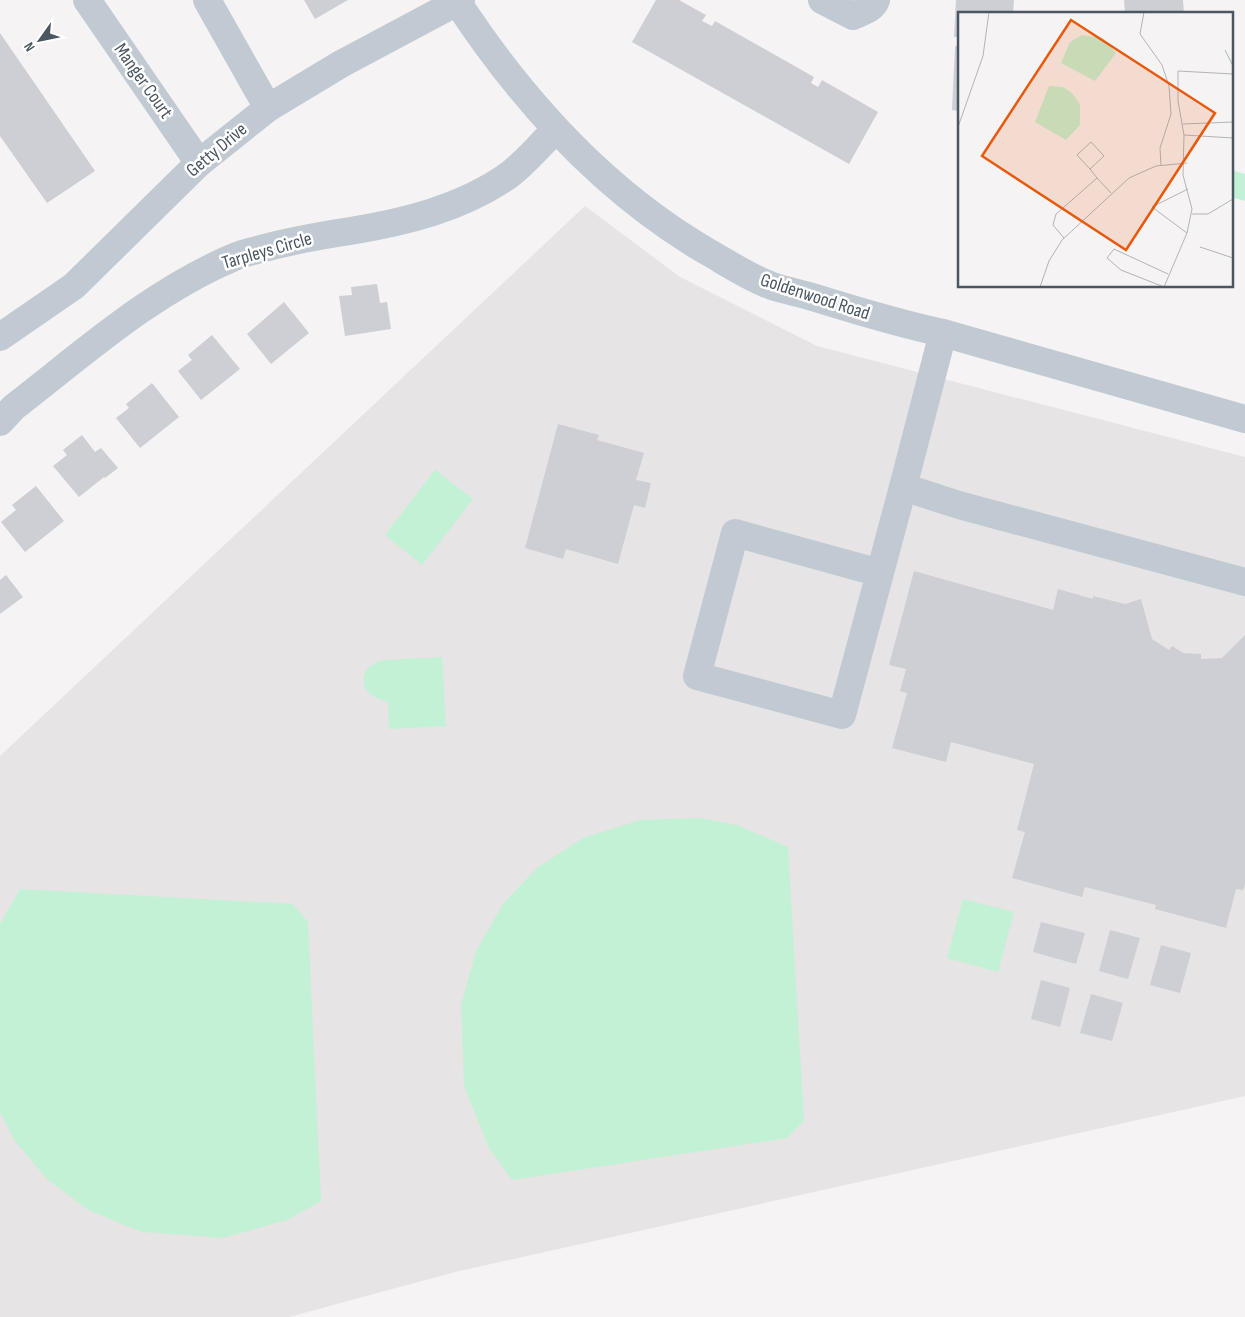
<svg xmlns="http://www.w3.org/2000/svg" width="1245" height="1317" viewBox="0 0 1245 1317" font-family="'Sofia Sans Condensed',sans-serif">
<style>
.education{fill:#e6e4e5}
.green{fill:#c3f1d5}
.building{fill:#cdcfd5}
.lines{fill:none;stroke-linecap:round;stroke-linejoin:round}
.minor{stroke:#c1cad2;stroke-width:28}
.labels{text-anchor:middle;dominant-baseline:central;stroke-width:5;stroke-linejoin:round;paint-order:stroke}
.street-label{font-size:19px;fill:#4a5661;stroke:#fff}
.inset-road{fill:none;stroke:#b1b4b9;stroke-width:1}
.view{fill:#e8590c;fill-opacity:0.15;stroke:#e8590c;stroke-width:2.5}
.inset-edge{fill:none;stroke:#4a5661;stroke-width:2.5}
</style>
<rect width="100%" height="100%" fill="#f5f3f3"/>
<polygon class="education" points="585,206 680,277 817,346 1245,457 1245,1096 455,1272 289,1317 0,1317 0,756"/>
<g class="green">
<polygon points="1231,170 1245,174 1245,201 1231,197"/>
<polygon points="435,470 473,499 422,565 385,535"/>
<path d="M442,657l4,69 -57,3 -1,-28c-30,-3 -34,-36 -3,-41z"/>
<polygon points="700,818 737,825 788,847 804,1121 787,1138 512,1180 489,1148 464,1086 461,1005 476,951 503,904 537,868 583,838 640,820"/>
<polygon points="20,889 293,904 308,922 321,1201 287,1220 223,1238 142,1232 90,1211 47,1179 15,1141 0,1112 0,924"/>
<polygon points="963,899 1014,912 998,972 947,958"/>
</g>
<g class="building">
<polygon points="304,0 348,0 315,19"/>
<polygon points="656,0 679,0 706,15 702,21 712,26 715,21 814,77 811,83 818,87 822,80 878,112 849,164 632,42"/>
<polygon points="956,0 1014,0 1013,14 959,14 959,37 954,37"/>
<polygon points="1124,0 1183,0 1184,14 1125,14"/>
<polygon points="0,33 95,171 47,203 0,136"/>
<polygon points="955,46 959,46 959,111 952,110"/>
<polygon points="377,284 380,303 387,302 391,329 345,336 339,296 352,295 351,287"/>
<polygon points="284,302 309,333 271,364 247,334"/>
<polygon points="212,335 240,369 201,400 178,371 192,360 188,355"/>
<polygon points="152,383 179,417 140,448 116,418 129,408 126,404"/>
<polygon points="558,424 599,435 597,440 644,453 636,480 651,483 645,508 634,505 618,564 566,549 563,559 525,548"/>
<polygon points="82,435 95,452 101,448 118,468 105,478 104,477 79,497 53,466 67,455 63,450"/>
<polygon points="36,486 64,521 25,552 1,522 16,510 12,505"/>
<polygon points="914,571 1053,610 1058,589 1093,599 1093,596 1125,604 1141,599 1152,639 1169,650 1172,646 1183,653 1201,654 1201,659 1222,658 1245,635 1245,884 1243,890 1236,889 1226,928 1155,909 1156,905 1085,887 1082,897 1012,878 1025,832 1017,830 1034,764 951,742 946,762 892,748 907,693 900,691 906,669 889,665"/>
<polygon points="6,575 23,597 0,614 0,580"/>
<polygon points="1041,922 1085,933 1076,964 1033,952"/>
<polygon points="1110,930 1140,938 1128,979 1099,971"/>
<polygon points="1161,945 1191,953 1180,993 1150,985"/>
<polygon points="1041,980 1070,988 1060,1027 1031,1019"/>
<polygon points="1091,994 1123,1003 1112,1041 1080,1033"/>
</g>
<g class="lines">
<g class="minor">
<polyline points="87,0 199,163"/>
<polyline points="207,0 268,108"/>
<path d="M456,0c66,101 147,191 252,252 21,12 42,26 64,34 15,5 32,8 47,13 42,13 82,25 124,34l302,86"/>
<path d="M822,0l31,16c9,-4 20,-7 23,-16"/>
<polyline points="943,333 903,487 959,505 1245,582"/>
<polyline points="0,337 74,286 199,163 268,108 341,64 461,0"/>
<path d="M0,422l14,-15c70,-54 136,-114 218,-149 8,-4 17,-6 25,-8 31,-9 61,-14 93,-19 55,-9 113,-23 159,-56 17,-13 31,-30 46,-45"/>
<polyline points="880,573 842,715 697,676 735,533 880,573 903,487"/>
</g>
</g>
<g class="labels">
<g class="street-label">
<text transform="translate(143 81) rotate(55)">Manger Court</text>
<text transform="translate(217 150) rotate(-40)">Getty Drive</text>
<text transform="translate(267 251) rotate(-16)">Tarpleys Circle</text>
<text transform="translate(815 297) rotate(18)">Goldenwood Road</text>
</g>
</g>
<g transform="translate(958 12)">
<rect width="275" height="275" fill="#f5f3f3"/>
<path d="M124,23l21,3 13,15 -21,28 -34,-18 9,-21zM91,74l14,1 9,6 8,11v21l-14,15 -31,-18z" fill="#c3f1d5"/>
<path class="inset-road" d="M186,0l-4,22 22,31 7,21 2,28 -11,34 1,17M267,38l8,16M225,112l50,-2M0,115l25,-71 6,-44M226,123l49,3M132,157l-13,-14 14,-13 13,14 -14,13 7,9M234,202h16l25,-15M229,221l-35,-26 36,-18M106,226l-11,-13 3,-11 41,-36 14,15M242,235l33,11M82,275l9,-26 13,-21 67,-62 27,-12 31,-3M206,275l23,-54 5,-24 -9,-34 1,-40 -6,-34v-30l55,3M206,275l-43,-17 -14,-12 7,-9 54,25"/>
<path class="view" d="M113,8l144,93 -89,137 -144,-94z"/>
<rect width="275" height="275" class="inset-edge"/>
</g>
<g transform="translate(40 40) rotate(237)" stroke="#ffffff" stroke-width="4" paint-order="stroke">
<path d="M0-4L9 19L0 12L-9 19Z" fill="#4a5661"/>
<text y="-8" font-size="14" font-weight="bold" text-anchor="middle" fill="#4a5661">N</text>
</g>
</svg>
